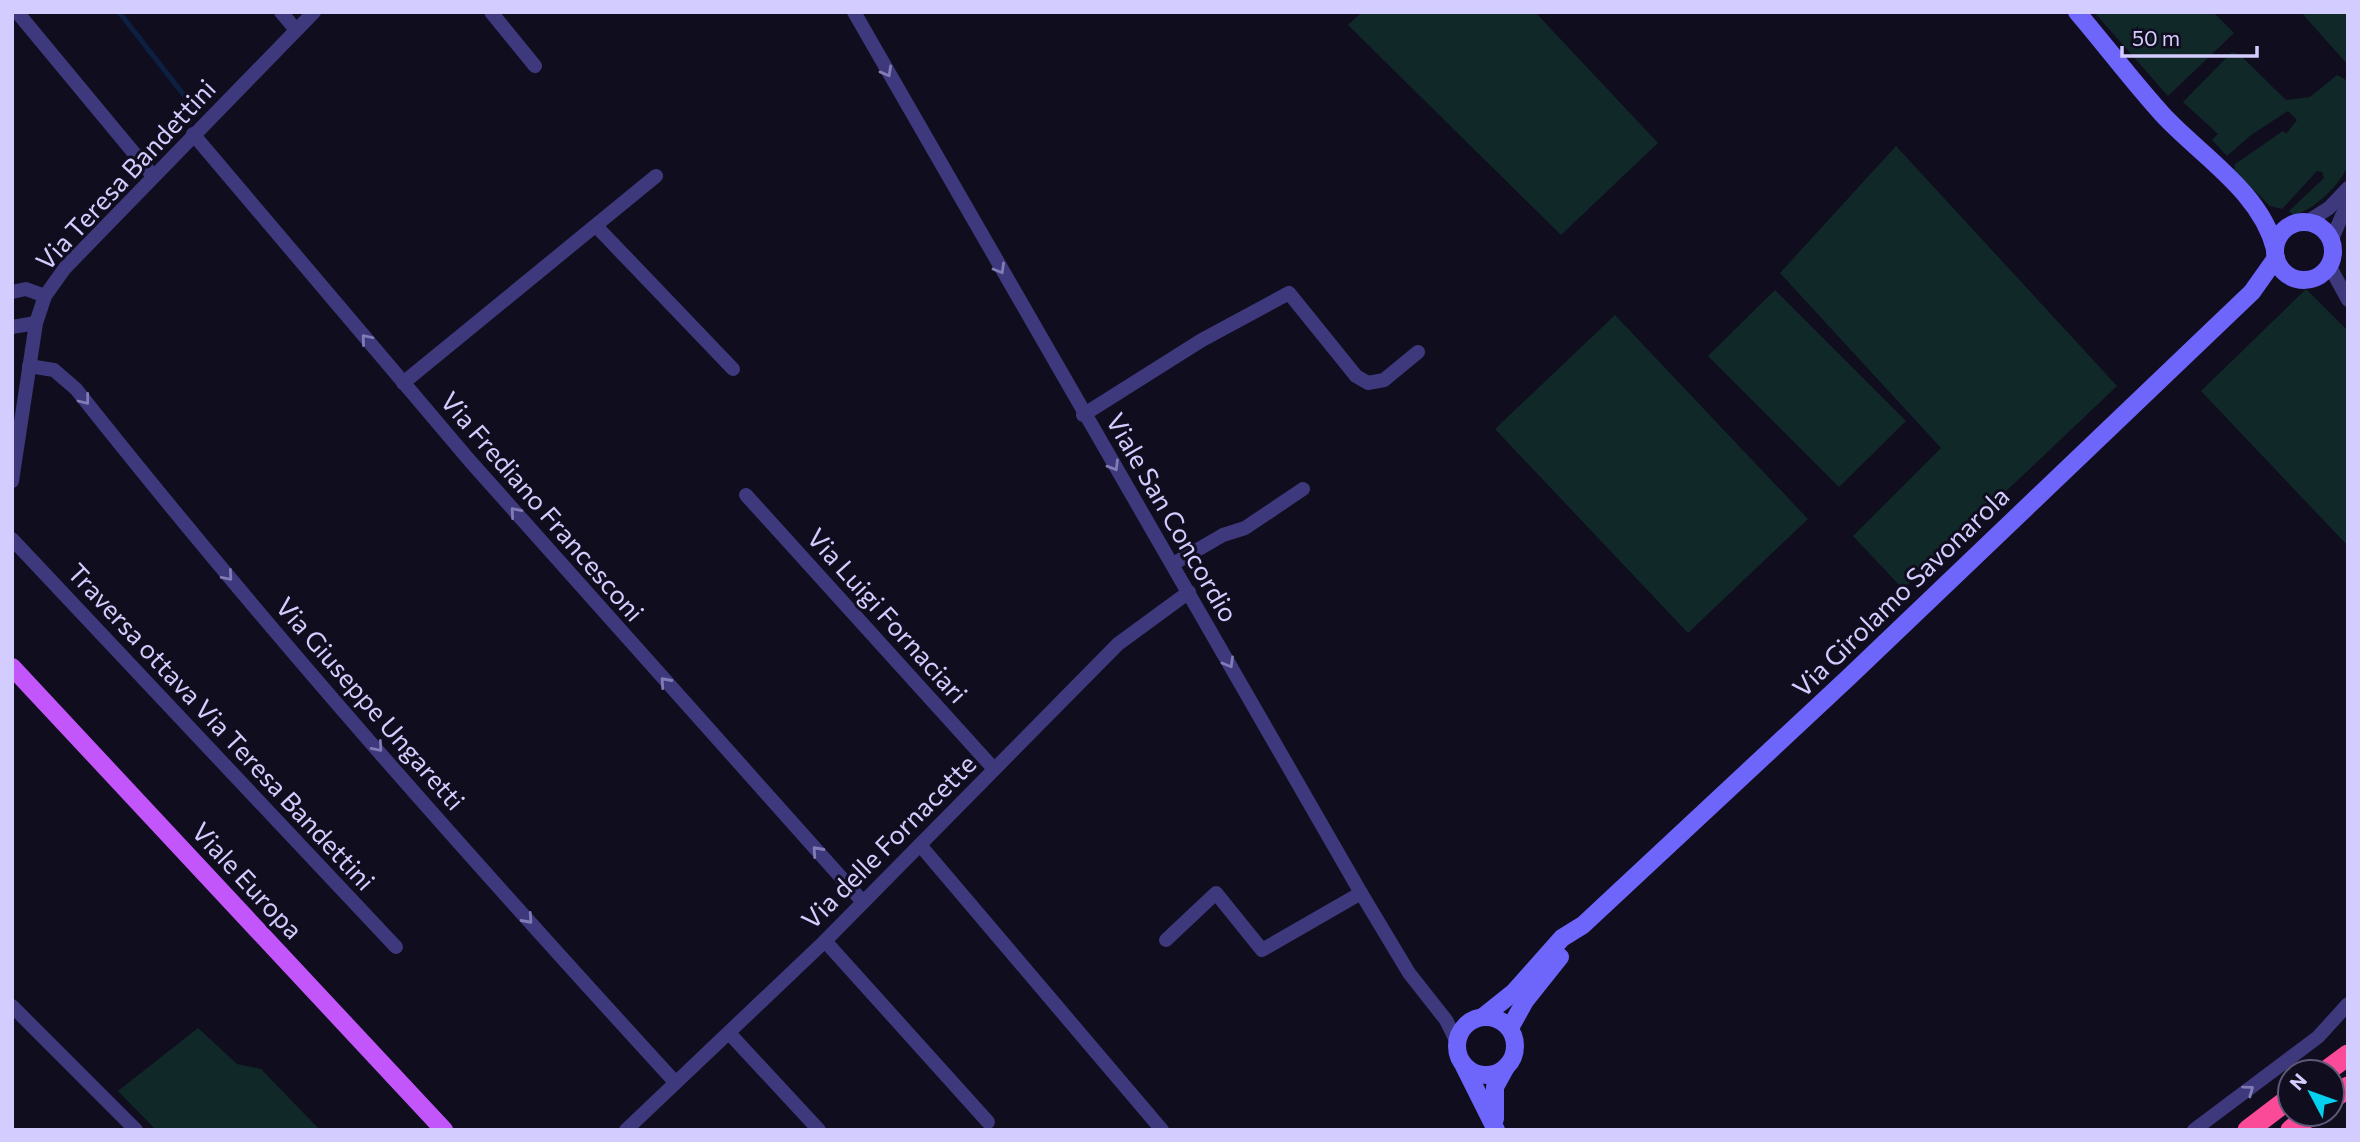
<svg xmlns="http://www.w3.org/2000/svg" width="2360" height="1142" viewBox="0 0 2360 1142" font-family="Commissioner,sans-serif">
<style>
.green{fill:#102828}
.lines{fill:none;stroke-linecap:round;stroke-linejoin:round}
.stream{stroke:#0d2042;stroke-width:5}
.street{stroke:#3e397c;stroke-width:14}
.secondary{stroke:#6e65fb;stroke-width:18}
.primary{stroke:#c356fb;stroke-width:18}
.highway{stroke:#fa4a98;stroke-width:21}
.oneway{stroke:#817bb6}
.labels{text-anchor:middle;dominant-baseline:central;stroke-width:6;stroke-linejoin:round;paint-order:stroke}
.street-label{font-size:26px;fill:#d3ccfe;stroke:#100d1f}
</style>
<rect width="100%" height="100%" fill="#100d1f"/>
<g class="green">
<polygon points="1362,12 1535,12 1658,143 1561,235 1348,25"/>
<polygon points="2094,12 2213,12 2234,33 2168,96"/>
<polygon points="2301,12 2348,12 2348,65"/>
<path d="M2232,52l7,2 47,46 24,-3 27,-22 11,6c0,21 5,65 0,83 -5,19 -36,48 -55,51l-4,-4 35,-33 -2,-6 -5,-1 -35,38 -12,-3 -36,-36 1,-6 48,-33 3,3 11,-14 -9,-9 -37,24 -24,21 -15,-16 6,-6 -35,-32z"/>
<polygon points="1896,146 2117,386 1903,589 1853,536 1941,448 1780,273"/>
<polygon points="2306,289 2348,331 2348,546 2201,391"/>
<polygon points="1775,290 1906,421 1839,487 1708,356"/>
<polygon points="1615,315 1808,519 1688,633 1495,429"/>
<polygon points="198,1028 237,1064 261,1069 320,1130 156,1130 118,1091"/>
</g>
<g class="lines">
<polyline class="stream" points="119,12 198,113"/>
<g class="street">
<polyline points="17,12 153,176"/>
<polyline points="281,12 296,30"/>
<polyline points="491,12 535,66"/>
<polyline points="854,12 1361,893 1409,973 1446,1020 1457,1042"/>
<polyline points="193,134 470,461 863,902"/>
<polyline points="2307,222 2329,208 2348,188"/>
<polyline points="596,226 733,369"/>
<polyline points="2331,241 2348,202"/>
<polyline points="2329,265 2348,300"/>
<polyline points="12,292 26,289 45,296"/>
<polyline points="12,327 36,323"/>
<path d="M29,366l25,4 22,19c189,239 393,468 599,693"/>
<polyline points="403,383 656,176"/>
<polyline points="1083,415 1202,340 1289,293 1356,376 1368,383 1384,380 1418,352"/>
<polyline points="12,481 36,323 45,296 65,268 314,12"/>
<polyline points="746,495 994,769"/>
<polyline points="12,539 396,947"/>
<polyline points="1173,564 1223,535 1245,528 1303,489"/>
<polyline points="920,845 1162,1130"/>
<polyline points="1166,940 1216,893 1262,950 1361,893"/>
<polyline points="825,941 988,1122"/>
<polyline points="12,1006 136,1130"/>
<polyline points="729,1033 819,1130"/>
<polyline points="626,1130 825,941 1118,644 1189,592"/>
<polyline points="2194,1130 2318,1037 2348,1004"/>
</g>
<g class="secondary">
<path d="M2077,12c29,34 56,70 86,103 38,41 98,77 112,134"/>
<circle cx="2304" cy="251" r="29"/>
<polyline points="1484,1016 1514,992 1562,938 1583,925 1849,677 2252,292 2276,258"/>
<circle cx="1486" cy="1046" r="29"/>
<polyline points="1510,1028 1525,1001 1560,957"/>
<polyline points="1464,1066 1496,1130"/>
<polyline points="1495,1119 1495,1087 1506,1067"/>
</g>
<polyline class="primary" points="12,667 444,1130"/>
<g class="highway">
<polyline points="2325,1072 2348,1055"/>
<polyline points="2332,1099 2348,1087"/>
<polyline points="2248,1130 2290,1098"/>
<polyline points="2291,1130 2312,1114"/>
</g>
</g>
<defs><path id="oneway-chevron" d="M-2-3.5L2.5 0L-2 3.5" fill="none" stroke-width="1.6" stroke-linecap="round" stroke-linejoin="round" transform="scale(1.75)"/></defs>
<g class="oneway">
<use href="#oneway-chevron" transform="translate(887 72) rotate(61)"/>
<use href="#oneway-chevron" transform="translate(1000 269) rotate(60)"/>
<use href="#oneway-chevron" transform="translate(366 339) rotate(-130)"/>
<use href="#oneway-chevron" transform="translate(85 400) rotate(52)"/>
<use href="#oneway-chevron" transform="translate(1114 466) rotate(59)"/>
<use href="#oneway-chevron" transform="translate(515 512) rotate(-131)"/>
<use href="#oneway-chevron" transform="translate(228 576) rotate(49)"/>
<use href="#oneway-chevron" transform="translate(1229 663) rotate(60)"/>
<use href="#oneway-chevron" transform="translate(665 682) rotate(-132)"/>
<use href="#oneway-chevron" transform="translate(378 747) rotate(49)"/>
<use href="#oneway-chevron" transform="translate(817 851) rotate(-132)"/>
<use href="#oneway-chevron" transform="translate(528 919) rotate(48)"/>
<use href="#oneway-chevron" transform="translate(2249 1090) rotate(-36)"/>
</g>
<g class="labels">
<g class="street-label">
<text transform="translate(125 174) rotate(-47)">Via Teresa Bandettini</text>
<text transform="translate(543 506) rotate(49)">Via Frediano Francesconi</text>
<text transform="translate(1173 517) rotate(60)">Viale San Concordio</text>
<text transform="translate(1900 591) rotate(-44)">Via Girolamo Savonarola</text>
<text transform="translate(888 615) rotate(48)">Via Luigi Fornaciari</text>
<text transform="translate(371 703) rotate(49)">Via Giuseppe Ungaretti</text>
<text transform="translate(222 726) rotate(47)">Traversa ottava Via Teresa Bandettini</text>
<text transform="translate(888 841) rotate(-45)">Via delle Fornacette</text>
<text transform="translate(248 880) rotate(47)">Viale Europa</text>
</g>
</g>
<rect width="2360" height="1142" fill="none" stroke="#d3ccfe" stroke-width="28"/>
<g transform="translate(2311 1093) rotate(311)"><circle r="33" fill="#100d1f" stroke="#5e5978" stroke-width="2"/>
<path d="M0-5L12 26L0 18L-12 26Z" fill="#06d0ef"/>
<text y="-10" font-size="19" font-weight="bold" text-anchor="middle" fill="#d3ccfe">N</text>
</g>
<path d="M2122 46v10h135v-10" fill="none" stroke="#d3ccfe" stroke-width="3.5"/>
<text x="2132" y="46" font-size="21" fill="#d3ccfe" stroke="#100d1f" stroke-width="5" paint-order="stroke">50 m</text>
</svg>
